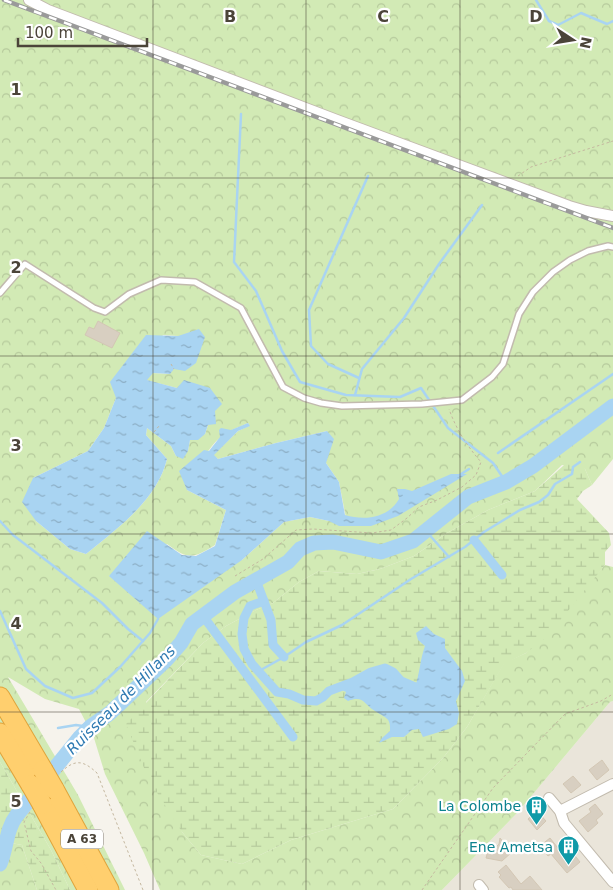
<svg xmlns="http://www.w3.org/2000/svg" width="613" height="890" viewBox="0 0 613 890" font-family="'DejaVu Sans',sans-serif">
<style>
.residential{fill:#eae5da}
.forest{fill:url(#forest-crowns);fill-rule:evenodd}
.wetland{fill:url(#wetland-marsh)}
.water{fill:url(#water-ripples)}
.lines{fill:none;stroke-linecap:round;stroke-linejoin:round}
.stream{stroke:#a9d4f2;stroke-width:2.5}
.canal{stroke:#a9d4f2;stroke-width:9}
.river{stroke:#a9d4f2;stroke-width:15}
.building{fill:#d8cfc1;stroke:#d3c7b4}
.lane-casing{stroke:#c2bbae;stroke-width:8}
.street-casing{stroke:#c2bbae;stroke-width:12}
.highway-casing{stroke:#e0a43c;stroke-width:21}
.path{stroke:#c4b79f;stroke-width:1;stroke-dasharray:2.5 2.5;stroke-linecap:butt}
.lane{stroke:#fff;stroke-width:5}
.street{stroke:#fff;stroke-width:10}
.highway{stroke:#ffcf6e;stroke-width:19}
.rail-casing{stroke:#9a9a9a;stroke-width:4.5}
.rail{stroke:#fff;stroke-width:2.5;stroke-dasharray:8;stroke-linecap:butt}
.highway-bridge-casing{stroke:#e0a43c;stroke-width:21;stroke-linecap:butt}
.highway-bridge{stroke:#ffcf6e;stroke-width:19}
.grid{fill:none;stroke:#4b4439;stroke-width:1;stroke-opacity:0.55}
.labels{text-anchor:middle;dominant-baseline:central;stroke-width:4.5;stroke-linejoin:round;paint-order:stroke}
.shield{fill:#fff;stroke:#817c74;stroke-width:1}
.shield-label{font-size:12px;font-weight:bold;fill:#4b4439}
.culture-label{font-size:14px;fill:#0d838f;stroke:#fff;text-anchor:end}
.water-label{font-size:15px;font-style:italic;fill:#2e7ab2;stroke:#fff}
.grid-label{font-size:16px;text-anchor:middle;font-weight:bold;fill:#4b4439;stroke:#fff;stroke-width:4.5;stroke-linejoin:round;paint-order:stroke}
</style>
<defs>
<pattern id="forest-crowns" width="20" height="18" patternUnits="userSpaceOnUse" patternTransform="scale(1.25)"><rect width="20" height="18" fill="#d2eab5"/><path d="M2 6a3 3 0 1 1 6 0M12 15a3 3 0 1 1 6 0" fill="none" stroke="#b6ca9c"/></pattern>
<pattern id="wetland-marsh" width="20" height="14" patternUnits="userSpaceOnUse" patternTransform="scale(1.25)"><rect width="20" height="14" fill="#d2eab5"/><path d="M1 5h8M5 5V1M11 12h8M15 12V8" fill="none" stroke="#b6ca9c"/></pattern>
<pattern id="water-ripples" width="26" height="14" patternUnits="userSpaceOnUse" patternTransform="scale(1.25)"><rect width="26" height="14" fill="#a9d4f2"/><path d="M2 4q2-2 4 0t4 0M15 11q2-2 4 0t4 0" fill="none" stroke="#8caec5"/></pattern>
</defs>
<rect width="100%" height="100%" fill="#f6f3ec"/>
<polygon class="residential" points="613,701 613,890 442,890 518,812 610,702"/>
<g class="forest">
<path d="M0,0h613v459l-21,26 -7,-16 -23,-4 -27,26 -47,19 -41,23 -33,23 -34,13 -23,5 -38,-3 -20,11 -26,21 -17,7 -30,16 -23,17 -57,59 36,130 19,23 41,9 49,-24 102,-31 50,-51 24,-31 37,-64 22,-10 79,-88 8,2v134l-3,1 -92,110 -76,78h-282l-16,-37 -39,-79 -11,-36 -15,-29 -34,-10 -37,-22 70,118 47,95h-55l-19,-40 -51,-88zM163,335l15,1 -8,38 -18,-1 -6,7 31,8 31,37 -3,9 -15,5 -2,12 -12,5 -5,-10 -24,-18 -1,7 21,24c-10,41 -49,69 -81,95l-16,-5 -34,-28 -3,-43 55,-27 16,-23 12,-30zM248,423l1,3 -11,5 -25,24 5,4 58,-16 51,-12 -1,32 13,19 7,36 -17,3 -19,-4 -26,5 -42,38 -133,16 58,-32c22,16 25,15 48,1l11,-35 -39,-20c10,-18 19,-42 35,-54 8,-6 17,-9 26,-13z"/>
<polygon points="0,841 22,845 37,890 0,890"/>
</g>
<g class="wetland">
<polygon points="572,458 585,469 592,485 583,491 577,499 609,533 611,545 605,552 605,565 547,637 526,653 504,664 467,727 443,758 393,809 291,840 242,864 201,855 182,832 149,780 126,724 203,643 226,626 256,610 273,603 299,582 319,571 357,574 380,569 414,556 447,533 488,510 535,491"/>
<polygon points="0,762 51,850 70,890 37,890 22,845 0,841"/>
</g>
<g class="water">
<path d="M199,329l6,8 -9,26 -11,8 -11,-2 -4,5 -17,-1 -6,7 30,8 7,-8 26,8 12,16 -7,7 1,13 -8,1 -3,9 -7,6h-8l-2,11 -5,8 -7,-3 -5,-10 -24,-18 -1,7 21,24c-10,41 -49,69 -81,95l-16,-5 -34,-28 -14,-19 11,-24 55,-27 16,-23 12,-30 -6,-16 36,-47 32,1z"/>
<path d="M248,423l2,3 -12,5 -24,24 4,4 58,-16 51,-12 7,8 -8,24 13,19 6,33c20,6 43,3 54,-16l-2,-10h8l7,2 39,-17h16l-69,42 -27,10h-32l-10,-5 -19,-4 -26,5 -42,38 -84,59 -49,-43 38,-45 35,24 14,1 19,-10 11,-36 -39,-20 -8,-19 25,-21 5,1 11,-14 -1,-7 2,-2 10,2z"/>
<path d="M426,626l8,8 11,5v9l17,23 3,10 -9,20 3,12 -2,11 -8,5 -26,8 -4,-8 -7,1 -8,7h-12l-13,6 3,-5 8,-7c1,-14 -5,-13 -15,-20 -12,-7 -11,-16 -27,-10l-4,-3 2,-6 -8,-4 33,-16 14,-4 8,4 9,9 13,6c5,-14 5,-28 10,-41l-7,-6 -2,-7z"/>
</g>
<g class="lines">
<g class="stream">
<polyline points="536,0 549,21 558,25 581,13 607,24 613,21"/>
<polyline points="241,114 234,262 256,291 282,351 300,382 346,395 400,397 421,388 448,428 493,463 506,482"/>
<polyline points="359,378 328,364 311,346 309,310 368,176"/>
<polyline points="355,395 362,369 404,318 439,264 482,205"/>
<polyline points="498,453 613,374"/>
<polyline points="458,476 469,469"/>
<polyline points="0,521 13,535 102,603 128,629 143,641"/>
<polyline points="426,531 449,557"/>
<polyline points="0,611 26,669 45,686 73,698 92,693 120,667 150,633 158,619"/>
<polyline points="259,671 284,657 306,642 342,625 411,579 465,547 484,532 520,510 539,502 548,495 555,484 572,474 573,467 580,462"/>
<polyline points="58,728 76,725 90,727"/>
</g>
<g class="canal">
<polyline points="474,540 502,575"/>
<polyline points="256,580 271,620 273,645 284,657"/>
<polyline points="264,601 250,606 244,618 242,634 244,649 252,664 277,692 289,694 303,700 316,701 323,697 329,691 353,682 371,672 385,668 393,672 401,681 415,687"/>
<polyline points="203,616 293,737"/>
</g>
<path class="river" d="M0,864c7,-17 6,-35 17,-49l63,-78 10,-10 20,-14 56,-53 15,-17 11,-19 43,-32 53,-30 12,-13 14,-6 19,-1 48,10 32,-11 55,-44 38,-15 27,-16 80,-60"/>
</g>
<g class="building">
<polygon points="98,321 120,333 112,348 85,335 89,327 94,329"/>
<polygon points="602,760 609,770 597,780 589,770"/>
<polygon points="573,776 581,785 571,793 563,784"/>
<polygon points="595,804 603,814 596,820 598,823 588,832 579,821 591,812 589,809"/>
<polygon points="537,811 546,821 537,830 528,819"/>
<polygon points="500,838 512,852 502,861 486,858 488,851 492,851 499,844"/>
<polygon points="550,838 565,857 572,852 580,862 567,873 551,854 548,856 540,846"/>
<polygon points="506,865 521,884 530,876 542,890 513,890 511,887 509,888 499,877 501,875 498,872"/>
</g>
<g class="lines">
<defs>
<polyline id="lane" points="0,293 25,264 94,308 105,312 129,294 161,280 195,282 241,308 283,387 304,398 321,403 342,406 422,404 462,400 492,377 503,364 519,314 533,292 553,272 570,260 588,251 608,246 613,247"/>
<g id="street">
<polyline points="29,0 48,10 337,120 569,206 586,211 613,216"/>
<polyline points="549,798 560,811 564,823 613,882"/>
<polyline points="560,811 613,784"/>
<polyline points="479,885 483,890"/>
</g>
<g id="highway">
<polyline points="0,697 43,770"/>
<polyline points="0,733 31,785"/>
<polyline points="54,789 109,890"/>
<polyline points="42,804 88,890"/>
</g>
</defs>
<use href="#lane" class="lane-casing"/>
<use href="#street" class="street-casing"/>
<use href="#highway" class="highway-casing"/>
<g class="path">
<polyline points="518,176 531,167 613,141"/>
<polyline points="171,364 174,369"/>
<polyline points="154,432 159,426"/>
<path d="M235,576l28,-17 33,-29 17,-1 59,4 19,-3 16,-12 12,-11 18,-7 25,-13 14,-12 5,-13c-14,-16 -25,-33 -32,-53"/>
<path d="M61,772c14,-13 22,-12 36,1l46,117"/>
<polyline points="30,812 24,822 31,851 41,863 56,890"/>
<polyline points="422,890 493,788 565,714 601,701 613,694"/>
</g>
<use href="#lane" class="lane"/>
<use href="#street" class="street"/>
<use href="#highway" class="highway"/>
<defs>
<polyline id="rail" points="4,0 613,228"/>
</defs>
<use href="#rail" class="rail-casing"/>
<use href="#rail" class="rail"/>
<defs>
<g id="highway-bridge">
<polyline points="43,770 54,789"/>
<polyline points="31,785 42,804"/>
</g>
</defs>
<use href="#highway-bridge" class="highway-bridge-casing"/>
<use href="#highway-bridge" class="highway-bridge"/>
</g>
<path class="grid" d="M153,0v890M306,0v890M460,0v890M0,178h613M0,356h613M0,534h613M0,712h613"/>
<defs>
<symbol id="building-pin" viewBox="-11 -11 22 30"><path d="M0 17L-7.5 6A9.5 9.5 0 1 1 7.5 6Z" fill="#0f9aa8" stroke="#fff"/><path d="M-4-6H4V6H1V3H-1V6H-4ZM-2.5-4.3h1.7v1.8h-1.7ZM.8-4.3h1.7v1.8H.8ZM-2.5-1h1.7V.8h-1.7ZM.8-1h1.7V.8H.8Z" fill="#fff"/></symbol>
</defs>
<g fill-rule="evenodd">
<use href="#building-pin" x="524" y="794" width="25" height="34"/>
<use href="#building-pin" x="556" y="834" width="25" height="34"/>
</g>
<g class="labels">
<rect class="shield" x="61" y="829.5" width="42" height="19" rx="4"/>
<g class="shield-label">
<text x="82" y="839">A 63</text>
</g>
<g class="culture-label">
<text x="521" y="806">La Colombe</text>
<text x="553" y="847">Ene Ametsa</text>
</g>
<g class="water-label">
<text transform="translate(121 700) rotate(-45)">Ruisseau de Hillans</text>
</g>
</g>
<g class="grid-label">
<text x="230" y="22">B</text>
<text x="383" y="22">C</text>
<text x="536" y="22">D</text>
<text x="16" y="95">1</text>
<text x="16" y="273">2</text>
<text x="16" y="451">3</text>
<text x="16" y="629">4</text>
<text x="16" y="807">5</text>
</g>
<g transform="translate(573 40) rotate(102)" stroke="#ffffff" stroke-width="4" paint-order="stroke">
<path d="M0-4L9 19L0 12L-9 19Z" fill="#4b4439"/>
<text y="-8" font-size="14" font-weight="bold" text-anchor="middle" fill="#4b4439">N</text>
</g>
<path d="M18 38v8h129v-8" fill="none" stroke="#4b4439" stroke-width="2.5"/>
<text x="25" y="38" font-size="15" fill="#4b4439" stroke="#ffffff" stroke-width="4" paint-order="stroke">100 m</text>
</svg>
